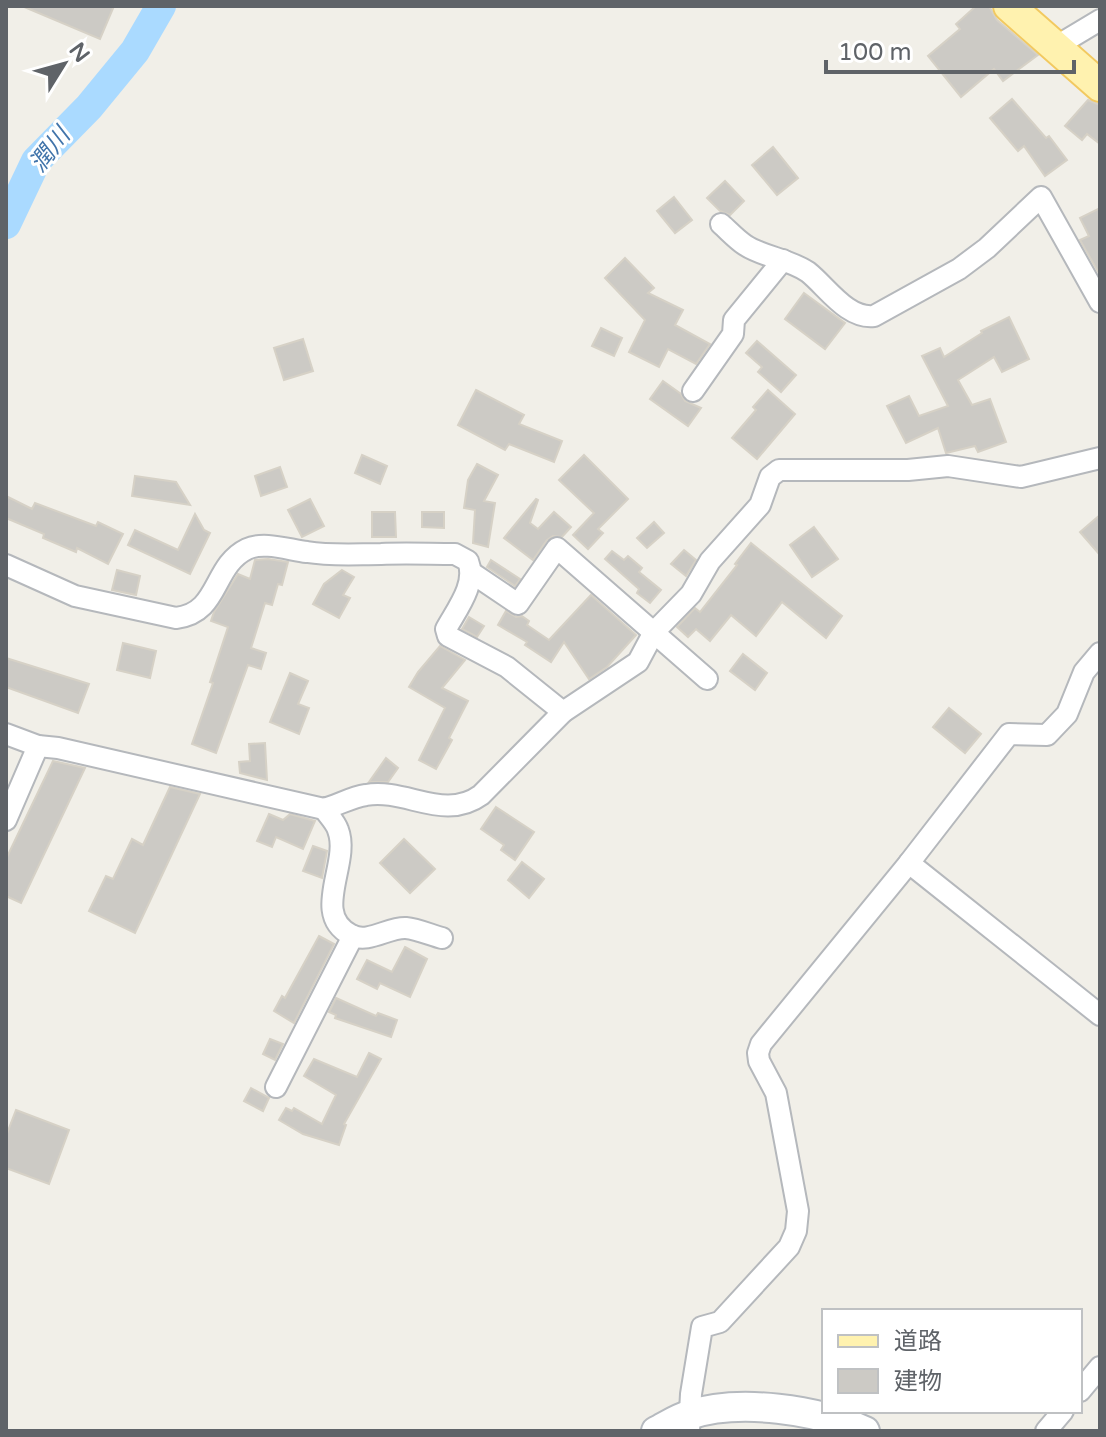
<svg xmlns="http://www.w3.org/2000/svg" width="1106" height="1437" viewBox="0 0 1106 1437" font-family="'Varela Round','Noto Sans JP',sans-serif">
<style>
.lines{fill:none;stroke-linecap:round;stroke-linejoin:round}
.river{stroke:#aadaff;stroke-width:30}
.building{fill:#cccac5;stroke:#d6d1c6;stroke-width:2}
.street-casing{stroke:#b5b8bc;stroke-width:24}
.secondary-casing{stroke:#b6babf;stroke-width:32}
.primary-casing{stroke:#f2c960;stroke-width:34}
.street{stroke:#fff;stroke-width:20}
.secondary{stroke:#fff;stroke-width:28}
.primary{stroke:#fff2af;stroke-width:30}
.labels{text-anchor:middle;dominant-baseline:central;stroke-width:6;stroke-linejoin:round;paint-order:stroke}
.water-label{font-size:24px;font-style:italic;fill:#4174aa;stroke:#fff}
</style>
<rect width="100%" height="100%" fill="#f1efe8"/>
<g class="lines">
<polyline class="river" points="6,224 36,161 89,107 135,51 161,6"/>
</g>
<g class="building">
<polygon points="22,6 114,6 100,39"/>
<polygon points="976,6 989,6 997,20 1038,55 1003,81 994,69 961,97 928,56 960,29 956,24"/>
<polygon points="1012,99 1046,138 1049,136 1067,160 1045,176 1024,146 1018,151 990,118"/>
<polygon points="1088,100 1100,105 1100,144 1087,134 1082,140 1065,126"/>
<polygon points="773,147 798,178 777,195 752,165"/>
<polygon points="725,181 744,201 730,215 720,211 707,198"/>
<polygon points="674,197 692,220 675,233 657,211"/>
<polygon points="1100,208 1100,275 1080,240 1089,236 1080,218"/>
<polygon points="625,258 654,288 648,293 683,310 675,325 710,344 696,364 668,349 659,367 629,352 645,320 605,278"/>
<polygon points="804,293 845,323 825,349 785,319"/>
<polygon points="1009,317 1029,359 1002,372 994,357 958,380 972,405 990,399 1006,442 978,452 975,446 946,453 938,428 906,443 887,406 909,396 919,416 948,406 922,356 940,348 944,357 982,333 981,331"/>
<polygon points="601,328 622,338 614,356 592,346"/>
<polygon points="303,339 313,371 284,380 274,348"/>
<polygon points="757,341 796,375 781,392 758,372 762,367 746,353"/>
<polygon points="663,381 681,394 685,401 701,408 688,426 650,399"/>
<polygon points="476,390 524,415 519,424 562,441 554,462 509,444 505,450 458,425"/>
<polygon points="768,390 795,414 757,459 732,438 756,410 753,407"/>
<polygon points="362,455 387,466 380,484 355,473"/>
<polygon points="584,455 628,499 598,529 603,533 588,549 573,535 594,513 559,480"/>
<polygon points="477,464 498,475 484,501 495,503 488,547 473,543 475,510 464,508 468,480"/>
<polygon points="280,467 287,487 261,496 255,476"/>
<polygon points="135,476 176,482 190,505 132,496"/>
<polygon points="6,496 32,509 35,503 96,526 98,522 123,534 108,564 77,548 76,552 43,538 44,534 6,518"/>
<polygon points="310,499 324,526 302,537 288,510"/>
<polygon points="536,499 538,500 530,523 538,529 554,512 571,527 562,537 553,536 547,540 533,560 504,538"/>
<polygon points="372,512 395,512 396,537 372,537"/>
<polygon points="422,512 444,512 444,528 422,527"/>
<polygon points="195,514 204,530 210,533 190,574 128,545 135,530 178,550"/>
<polygon points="1100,515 1100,555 1080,532"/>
<polygon points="654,522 664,533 647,548 637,538"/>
<polygon points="814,527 838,559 812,577 790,545"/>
<polygon points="751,543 842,616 826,638 782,602 756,636 731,615 710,641 696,629 688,637 677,627 695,608 700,612 737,565 735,564"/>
<polygon points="684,550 696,560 686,576 671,564"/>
<polygon points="612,551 624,560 628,556 642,568 639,572 661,590 650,603 637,593 639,589 605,559"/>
<polygon points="268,559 288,562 282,585 278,584 272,605 265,603 251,648 266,653 261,669 248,665 216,753 192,744 213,683 210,682 228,627 211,621 214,612 238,574 250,579 255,560"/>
<polygon points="491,560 520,579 515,586 487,567"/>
<polygon points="117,570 140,576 136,595 112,590"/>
<polygon points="342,570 354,577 343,595 350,598 339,618 313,604 324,584"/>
<polygon points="591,595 636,635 607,667 589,679 564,642 551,662 525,645 527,642 498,625 506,611 516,617 522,616 529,621 527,625 549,640"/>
<polygon points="469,617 484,626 477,637 462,629"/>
<polygon points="123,643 156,651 150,678 117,670"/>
<polygon points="440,646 465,660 442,688 468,701 449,738 452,740 436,769 419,760 445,708 409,687 418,672"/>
<polygon points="743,654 767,673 755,690 730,671"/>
<polygon points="6,658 89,684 78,713 6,687"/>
<polygon points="290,673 308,681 298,704 309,708 299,734 270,722"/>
<polygon points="949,708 981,734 965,753 933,727"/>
<polygon points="265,743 267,780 240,773 239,762 250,761 249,744"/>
<polygon points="386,758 398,768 388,782 369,782"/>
<polygon points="53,761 85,768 21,903 6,896 6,859"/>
<polygon points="170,787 200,794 135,933 89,911 106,876 113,879 132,839 143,845"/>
<polygon points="496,807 534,832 515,860 501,850 504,845 481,829"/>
<polygon points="269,814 283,820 290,814 315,821 303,849 276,837 272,847 257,841"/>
<polygon points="404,839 435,869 410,893 380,863"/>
<polygon points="313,846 327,851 322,878 303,871"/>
<polygon points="522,862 544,879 529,898 508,880"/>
<polygon points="319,936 334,944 294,1023 274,1011 282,996 285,998"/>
<polygon points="405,947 427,959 410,997 380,983 377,989 357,979 367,960 392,972"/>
<polygon points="336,998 376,1016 378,1013 397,1020 391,1037 335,1018 336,1015 329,1012"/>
<polygon points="270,1039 283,1044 275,1060 263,1054"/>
<polygon points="369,1053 381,1059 344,1124 346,1125 339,1145 303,1134 279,1120 286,1108 292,1111 294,1108 322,1124 336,1095 304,1076 314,1059 357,1077"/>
<polygon points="251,1088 269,1098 263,1111 244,1101"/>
<polygon points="16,1110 69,1130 49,1184 6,1168 6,1136"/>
</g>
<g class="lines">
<defs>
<g id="street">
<polyline points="1055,47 1100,20"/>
<path d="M721,224c8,7 15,15 24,21 18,12 44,14 63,27 19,15 39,47 66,44l85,-47 28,-21 54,-51 59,105"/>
<polyline points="693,391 733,334 734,320 783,260"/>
<path d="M6,565l69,31 101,22c44,-5 36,-52 71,-69 17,-8 42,1 60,3 24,4 50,2 74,2 24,-1 49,0 74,0l13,7c9,23 -11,48 -22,68l2,7 59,31 56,45"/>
<polyline points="472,573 518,604 557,548 707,679"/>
<path d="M6,734l32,12 20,2 266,61c14,-4 28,-12 42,-14 40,-7 78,27 115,0l82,-83 75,-50 16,-30 37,-38 19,-33 50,-56 10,-28 9,-7h129l40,-4 73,11 79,-19"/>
<path d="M324,809c5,7 12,14 14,21 13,33 -28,84 13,105 18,9 37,-8 55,-7 11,1 25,7 36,10"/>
<polyline points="6,820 38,746"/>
<polyline points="909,863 1100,1015"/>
<polyline points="276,1087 353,936"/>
<polyline points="1080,1391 1100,1367"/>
<polyline points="689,1431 691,1394 702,1327 720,1322 789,1247 796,1231 798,1211 776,1093 759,1061 758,1053 761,1044 909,863 1009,734 1047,735 1067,714 1084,672 1100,653"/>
<polyline points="1046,1431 1063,1411"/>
</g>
<path id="secondary" d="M656,1431c10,-5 22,-13 33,-16 51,-17 128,-5 176,16"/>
<polyline id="primary" points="1009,6 1100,86"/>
</defs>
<use href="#street" class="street-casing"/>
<use href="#secondary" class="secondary-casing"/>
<use href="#primary" class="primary-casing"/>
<use href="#street" class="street"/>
<use href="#secondary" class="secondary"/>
<use href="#primary" class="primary"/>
</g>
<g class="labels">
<g class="water-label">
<text transform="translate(50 150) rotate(-52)">潤川</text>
</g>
</g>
<rect width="1106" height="1437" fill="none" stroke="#5f6368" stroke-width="16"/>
<rect x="822" y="1309" width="260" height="104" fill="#ffffff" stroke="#bfc1c3" stroke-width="2"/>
<rect x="838" y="1335" width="40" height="12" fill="#fff2af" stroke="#bfc1c3" stroke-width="2"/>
<text x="894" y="1349" font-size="24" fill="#5f6368">道路</text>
<rect x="838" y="1369" width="40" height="24" fill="#cccac5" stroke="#bfc1c3" stroke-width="2"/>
<text x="894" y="1389" font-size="24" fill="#5f6368">建物</text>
<g transform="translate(64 64) rotate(53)" stroke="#ffffff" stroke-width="6" paint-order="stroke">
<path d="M0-6L14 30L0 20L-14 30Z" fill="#5f6368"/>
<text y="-12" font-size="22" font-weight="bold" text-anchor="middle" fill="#5f6368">N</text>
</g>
<path d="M826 60v12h248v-12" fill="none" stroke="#5f6368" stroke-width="4"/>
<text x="838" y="60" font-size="24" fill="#5f6368" stroke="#ffffff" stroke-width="6" paint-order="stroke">100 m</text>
</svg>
